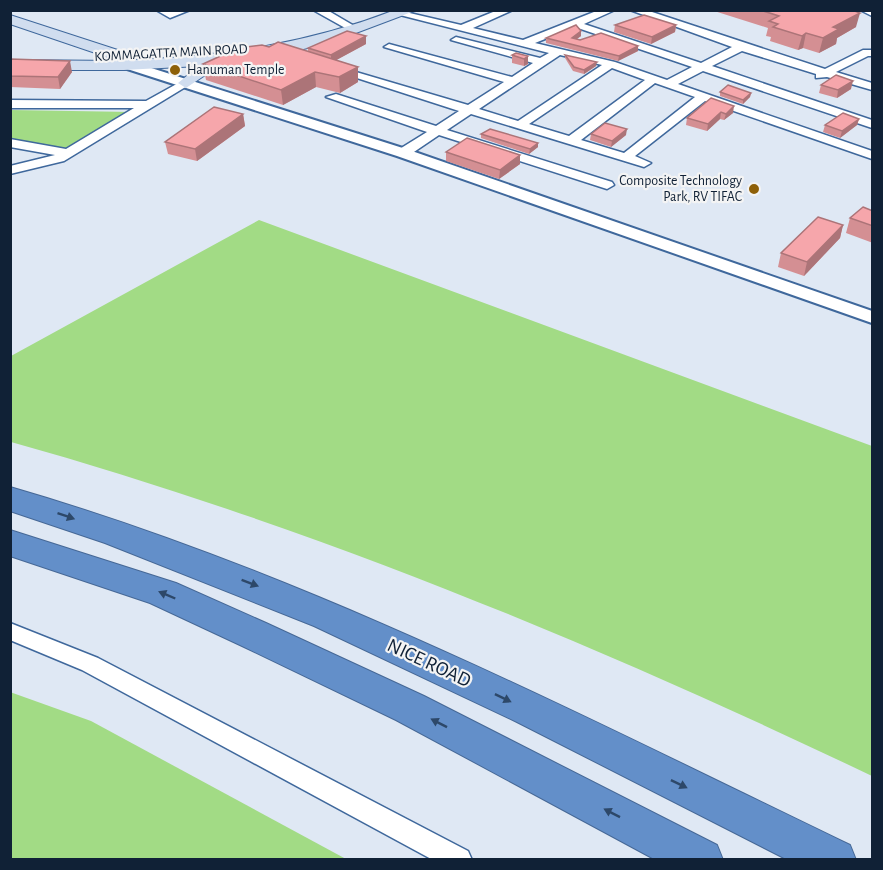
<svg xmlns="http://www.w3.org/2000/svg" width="883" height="870" viewBox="0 0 883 870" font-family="'Alegreya Sans',sans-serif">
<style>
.green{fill:#a2db85}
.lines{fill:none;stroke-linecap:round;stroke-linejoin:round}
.minor-casing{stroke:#3f689c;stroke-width:3}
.tertiary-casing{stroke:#3f689c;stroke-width:4}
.secondary-casing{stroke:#3f689c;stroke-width:2}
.motorway-casing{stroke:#466896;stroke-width:2}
.minor{fill:#fff;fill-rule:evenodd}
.tertiary{fill:#fff;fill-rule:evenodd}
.secondary{fill:#d0ddef;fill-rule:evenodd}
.motorway{fill:#638fc9;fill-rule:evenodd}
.wall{fill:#d48f93}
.shaded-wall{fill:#ac7478}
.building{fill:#f6a6ab;stroke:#ac7478;stroke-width:1.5}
.oneway{fill:#2d4869}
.poi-dot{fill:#8e6008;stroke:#f4f4f4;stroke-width:2}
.labels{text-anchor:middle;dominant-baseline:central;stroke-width:4.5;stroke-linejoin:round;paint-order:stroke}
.far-street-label{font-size:14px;fill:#102136;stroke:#f4f4f4}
.far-poi-label{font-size:14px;fill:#102136;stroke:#f4f4f4;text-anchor:start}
.near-street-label{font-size:20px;fill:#102136;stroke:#f4f4f4}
</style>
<rect width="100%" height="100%" fill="#dfe8f4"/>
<g class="green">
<polygon points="10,110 133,112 66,149 11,140"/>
<path d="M259,220l613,226v330c-278,-133 -564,-251 -861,-334v-86z"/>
<polygon points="10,692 91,721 346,859 11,859"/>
</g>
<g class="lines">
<defs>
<g id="minor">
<polygon points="156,10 190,10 170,18"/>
<polygon points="313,10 327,10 356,27 347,29"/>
<path d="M498,10h15l-40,18 50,12 76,-30h16l-31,14 117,39 31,-16 -102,-37h16l179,59 38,-19h9v6h-4l-32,16 36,11v7l-45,-13 -11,1v-4l-74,-23 -30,15 160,54v8l-169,-57 -25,13 194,67v8l-167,-58 -70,55 16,7 -7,4 -173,-53 -24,16 165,52 2,3 -7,4 -168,-54 -31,21h-10v-6l29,-18 -101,-35 10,-3 100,32 23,-15 -130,-42 10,-2 129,38 36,-23 -120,-35 5,-3 123,33 21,-14 -82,-23 5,-3 84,21 9,-5 -153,-39 5,-3 60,14zM575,27l117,40 -25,13 -52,-18 -80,-19zM560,55l42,10 -84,56 -39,-12zM612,68l33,12 -76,56 -40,-12zM655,83l40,14 -71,56 -43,-13z"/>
<polygon points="860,10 872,10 872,16"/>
<polygon points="182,81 192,83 64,161 10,174 10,166 55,155 10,147 10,139 66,149 134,108 10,108 10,100 146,101"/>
<polygon points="10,623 98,658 468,851 472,860 433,860 82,670 10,640"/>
</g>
<polygon id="tertiary" points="126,60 409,150 872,311 872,323 397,156 121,67 119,64"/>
<path id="secondary" d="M395,10h22l-85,32 -53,13 -56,8 -37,25 -8,-5 21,-17 -75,4h-114v-10l109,1 -109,-37v-9l123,40v5c91,-4 177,-17 262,-50z"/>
<g id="motorway">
<path d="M10,487c294,85 566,226 840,358l6,15h-68l-271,-138 -203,-96 -209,-83 -95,-32z"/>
<polygon points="10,530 176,583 266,623 424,696 717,845 723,860 656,860 396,720 240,645 150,603 10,556"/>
</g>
</defs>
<use href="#minor" class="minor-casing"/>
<use href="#tertiary" class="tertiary-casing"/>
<use href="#secondary" class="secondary-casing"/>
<use href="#motorway" class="motorway-casing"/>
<use href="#minor" class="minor"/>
<use href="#tertiary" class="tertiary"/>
<use href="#secondary" class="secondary"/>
<use href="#motorway" class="motorway"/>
</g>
<g class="wall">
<polygon points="711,10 852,10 856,27 837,38 836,44 819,53 803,48 798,50 770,41 771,37 766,36 768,28"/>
<polygon points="615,25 676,25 675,32 651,44 614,32"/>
<polygon points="581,31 581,36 577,39 638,46 638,51 618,61 546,43 546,38"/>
<polygon points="366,44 336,60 358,67 358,82 340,93 316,87 283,105 206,80 203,64 269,47 308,52 308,48"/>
<polygon points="512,55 528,56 528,64 524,66 512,63"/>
<polygon points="565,55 596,66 584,74 573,71 565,58"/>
<polygon points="10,59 72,72 60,89 10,87"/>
<polygon points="821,85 851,89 837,98 819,93"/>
<polygon points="720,92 751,93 750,97 743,104 720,96"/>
<polygon points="711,98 733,113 724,120 720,119 707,131 686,125 687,118"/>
<polygon points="243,114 245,126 197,161 168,154 165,142"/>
<polygon points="859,119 857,125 840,138 823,132 825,125"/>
<polygon points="481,134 538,147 529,154 481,138"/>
<polygon points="591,134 626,135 611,147 590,140"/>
<polygon points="446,152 520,164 499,179 446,161"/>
<polygon points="873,211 873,243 846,233 850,218"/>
<polygon points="843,225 840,238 804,276 778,267 781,253"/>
</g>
<g class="shaded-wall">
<polygon points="860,13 856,27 837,38 836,44 819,53 823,38 833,27"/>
<polygon points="676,25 675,32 651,44 652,37"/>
<polygon points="581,31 581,36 571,43 572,38"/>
<polygon points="806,33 803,48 798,50 802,36"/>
<polygon points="366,36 366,44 331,63 331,55"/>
<polygon points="638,46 638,51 618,61 619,56"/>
<polygon points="528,56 528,64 524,66 524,59"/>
<polygon points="70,61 72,72 60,89 58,77"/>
<polygon points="597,62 596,66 584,74 584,70"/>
<polygon points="358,67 358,82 340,93 339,77"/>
<polygon points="315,72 316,87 283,105 281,90"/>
<polygon points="853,81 851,89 837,98 838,90"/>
<polygon points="751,93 750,97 743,104 743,100"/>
<polygon points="734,106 733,113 724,120 726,114"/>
<polygon points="721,112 720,119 707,131 708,124"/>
<polygon points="243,114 245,126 197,161 195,149"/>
<polygon points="859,119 857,125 840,138 842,131"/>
<polygon points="627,129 626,135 611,147 612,141"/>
<polygon points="538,143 538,147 529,154 530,149"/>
<polygon points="520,155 520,164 499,179 500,170"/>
<polygon points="843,225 840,238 804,276 807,262"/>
</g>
<g class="building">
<polygon points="760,10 852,10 860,13 833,27 839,29 823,38 806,33 802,36 773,27 778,24 769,21 779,16"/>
<polygon points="644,15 676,25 652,37 615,25"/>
<polygon points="576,25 581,31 572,38 580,40 601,33 638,46 619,56 546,38"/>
<polygon points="347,31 366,36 331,55 308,48"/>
<polygon points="278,42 358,67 339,77 315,72 281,90 203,64 238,48 262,45 269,47"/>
<polygon points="516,53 528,56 524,59 512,55"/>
<polygon points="565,55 597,62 584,70 574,67"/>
<polygon points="10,59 70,61 58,77 10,76"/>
<polygon points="836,75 853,81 838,90 821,85"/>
<polygon points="728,85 751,93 743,100 720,92"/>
<polygon points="711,98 734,106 726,114 721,112 708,124 687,118"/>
<polygon points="214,107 243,114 195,149 165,142"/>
<polygon points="843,113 859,119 842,131 825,125"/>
<polygon points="605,123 627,129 612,141 591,134"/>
<polygon points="490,129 538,143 530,149 481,134"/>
<polygon points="467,138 520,155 500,170 446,152"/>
<polygon points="863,207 873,211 873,226 850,218"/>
<polygon points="818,217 843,225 807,262 781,253"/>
</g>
<defs><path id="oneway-solid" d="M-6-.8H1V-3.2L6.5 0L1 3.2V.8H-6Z" transform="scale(1.5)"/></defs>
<g class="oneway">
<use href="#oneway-solid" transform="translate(66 516) rotate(19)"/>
<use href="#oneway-solid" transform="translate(250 583) rotate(21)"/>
<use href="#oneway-solid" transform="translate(167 595) rotate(-157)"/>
<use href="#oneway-solid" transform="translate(503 698) rotate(26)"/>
<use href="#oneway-solid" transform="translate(439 723) rotate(-153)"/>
<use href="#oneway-solid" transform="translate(679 784) rotate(26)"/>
<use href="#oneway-solid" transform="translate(612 813) rotate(-153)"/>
</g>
<g class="poi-dot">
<circle cx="175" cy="70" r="6"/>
<circle cx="754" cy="189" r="6"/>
</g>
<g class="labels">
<g class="far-street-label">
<text transform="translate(171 53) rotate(-3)">KOMMAGATTA MAIN ROAD</text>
</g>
<g class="far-poi-label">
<text x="187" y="70">Hanuman Temple</text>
<text x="742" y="181" text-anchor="end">Composite Technology<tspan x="742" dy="16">Park, RV TIFAC</tspan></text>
</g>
<g class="near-street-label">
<text transform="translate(429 663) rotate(25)">NICE ROAD</text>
</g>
</g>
<rect width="883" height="870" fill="none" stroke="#102136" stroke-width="24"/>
</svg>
